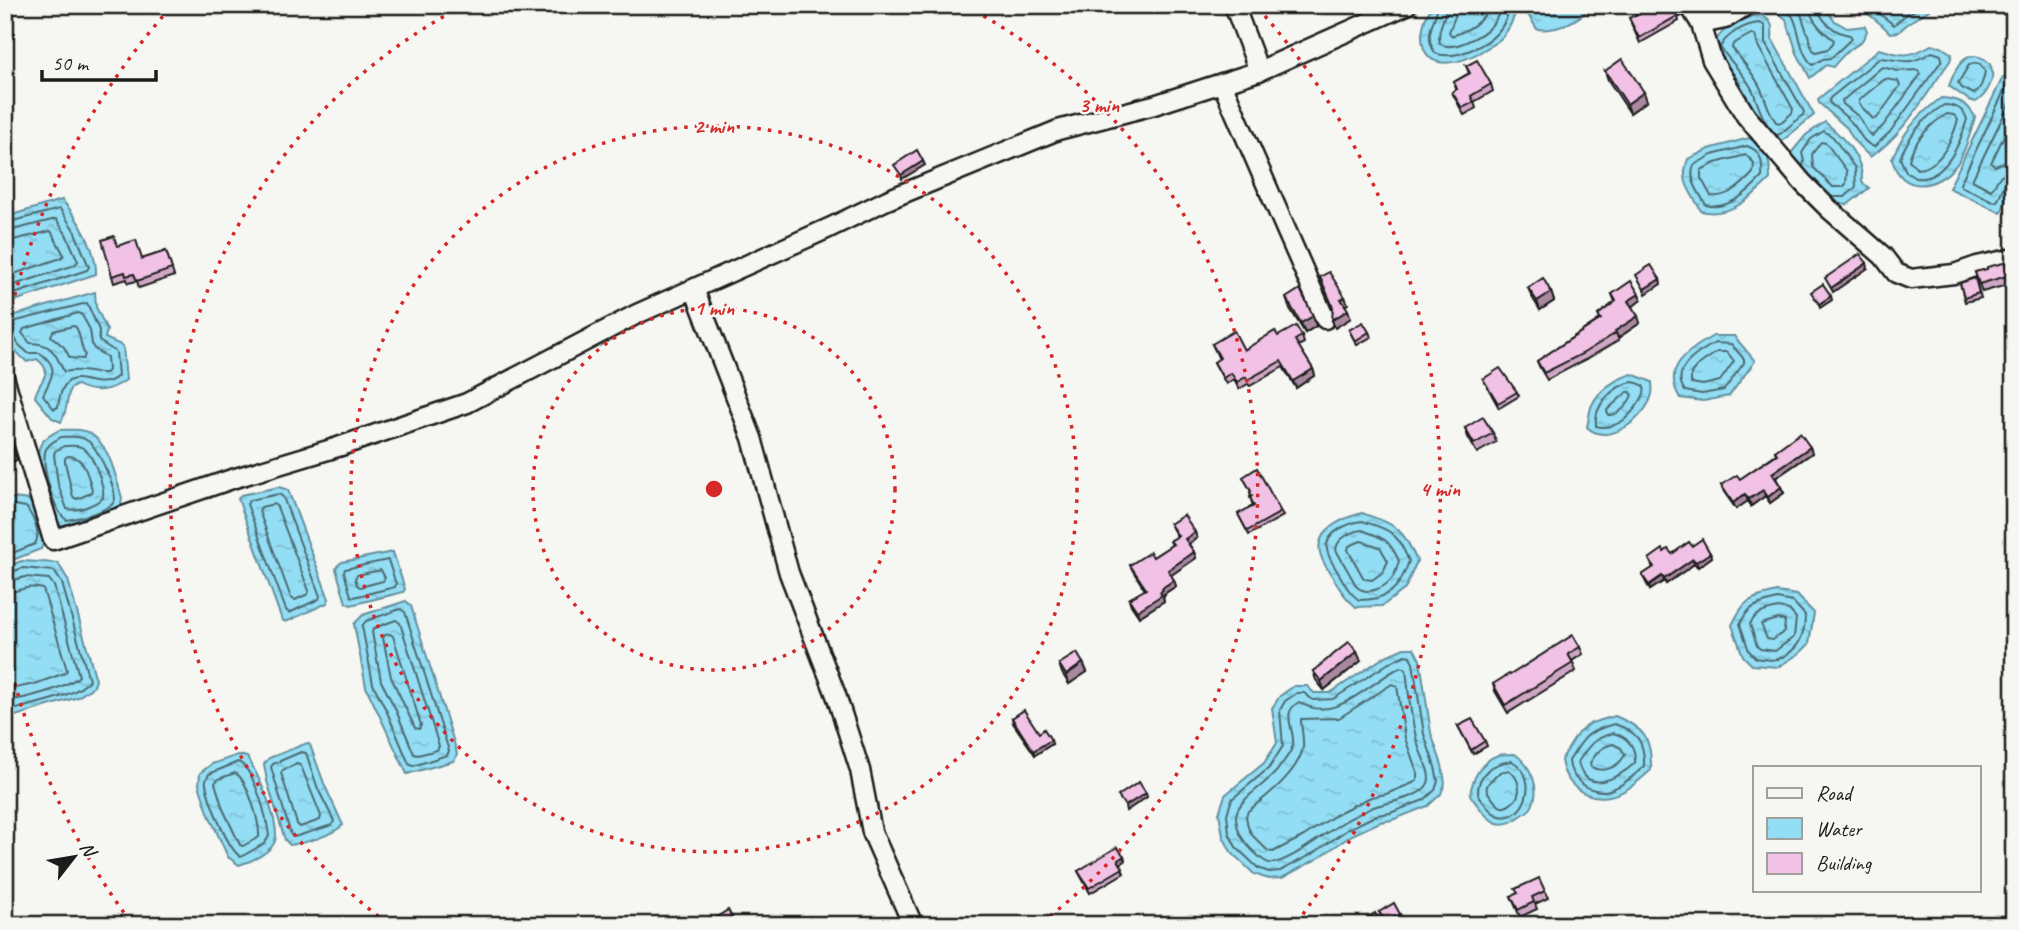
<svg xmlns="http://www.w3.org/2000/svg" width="2019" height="930" viewBox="0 0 2019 930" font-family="Caveat,sans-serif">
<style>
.water{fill:url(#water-ripples);stroke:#63909e;stroke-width:2}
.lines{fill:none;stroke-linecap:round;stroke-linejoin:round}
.shore{stroke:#4c6a72;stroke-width:2}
.minor-casing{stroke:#1c1c1c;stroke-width:23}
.minor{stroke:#f6f6f2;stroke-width:18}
.wall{fill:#cfa7c5;stroke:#1c1c1c;stroke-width:2}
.shaded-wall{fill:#a988a0;stroke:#1c1c1c;stroke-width:2}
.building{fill:#f1c2e5;stroke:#1c1c1c;stroke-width:2}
.ring{fill:none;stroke:#d62828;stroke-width:3.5;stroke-dasharray:3.5 7}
.centre{fill:#d62828;stroke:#f6f6f2;stroke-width:3.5}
.ring-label{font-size:21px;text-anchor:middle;font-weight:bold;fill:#d62828;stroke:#f6f6f2;stroke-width:5;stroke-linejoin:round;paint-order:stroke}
</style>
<defs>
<pattern id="water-ripples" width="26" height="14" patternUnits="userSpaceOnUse" patternTransform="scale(1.75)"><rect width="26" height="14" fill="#93def4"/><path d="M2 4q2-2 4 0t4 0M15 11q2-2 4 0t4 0" fill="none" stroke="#7ebed1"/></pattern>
</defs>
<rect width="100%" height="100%" fill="#f6f6f2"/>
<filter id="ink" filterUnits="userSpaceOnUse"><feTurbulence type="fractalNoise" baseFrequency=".0143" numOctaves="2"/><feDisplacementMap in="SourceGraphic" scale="14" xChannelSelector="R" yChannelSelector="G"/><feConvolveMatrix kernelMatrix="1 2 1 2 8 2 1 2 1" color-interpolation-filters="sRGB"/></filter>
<g filter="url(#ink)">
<g class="water">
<path d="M1434,5h83c-2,11 -6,21 -13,30 -4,6 -11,9 -17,13 -22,15 -66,29 -65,-14 1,-10 5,-22 12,-29z"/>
<path d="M1522,5h72c-16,15 -36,27 -57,24z"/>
<path d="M1773,5h49l13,16 12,7 18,-2 2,5c-5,15 -12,13 -21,22 -5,4 -9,9 -13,14l-7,-2 -16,13 -13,-25 -11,-34 -15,-12z"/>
<path d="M1858,5h78c-14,11 -26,14 -37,27l-9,1c-10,-11 -22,-18 -32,-28z"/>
<path d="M1761,15c12,6 12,12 11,24l42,76 -38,31 -24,-35 -6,-17 -12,-20 -22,-24c4,-20 30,-33 49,-35z"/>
<path d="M1931,45l10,2 11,7 -2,7c-22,30 -48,77 -80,96l-16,-16 -7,-13 -28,-25 -1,-4 61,-50c24,7 30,9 52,-4z"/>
<path d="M1971,56c31,0 24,34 5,46l-7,-2 -20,-14c4,-11 10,-26 22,-30z"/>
<polygon points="2003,77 2014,78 2014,179 2001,213 1949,188"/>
<path d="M1941,98c17,1 26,4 34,19 -4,14 -10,37 -19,48 -19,24 -55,30 -64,-6 10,-26 27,-45 49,-61z"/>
<path d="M1825,122c18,15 39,36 37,60l7,6 -22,17 -11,-2 -7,3 -34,-40 2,-5 -6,-8 15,-18z"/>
<path d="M1749,138c20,10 21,20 21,41 -19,19 -40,39 -69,32 -10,-20 -22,-29 -13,-52l21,-10z"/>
<path d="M62,200c16,18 35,50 34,74l-91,30v-87z"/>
<path d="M95,292l1,15 11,23 -2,8 18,8 3,34c-15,11 -33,14 -49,5l-7,4c-3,10 -3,23 -9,33l-9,-4 -17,-21c3,-17 21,-23 2,-38l-10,3c-17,-15 -22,-22 -22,-44z"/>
<path d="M1713,336h21l21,25 -26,35 -26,5 -23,-3c-19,-31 9,-48 33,-62z"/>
<path d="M1632,374l20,8c0,4 1,8 0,12 -5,23 -44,54 -65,33 2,-7 2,-16 5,-22 6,-15 26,-27 40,-31z"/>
<path d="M59,430c11,0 23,-2 32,4 19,12 25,44 31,64l-1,7 -16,11 -37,11h-6l-6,-6c-6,-19 -25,-61 -15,-77 4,-7 12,-10 18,-14z"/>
<polygon points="279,487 288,490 329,599 327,603 286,622 282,620 238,499 241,495"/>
<polygon points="13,498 29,500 36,510 46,538 41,549 5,563 5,500"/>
<path d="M1362,513c36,13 39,13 55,48l-12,28 -23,17 -26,1c-11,-9 -17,-19 -24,-31 -4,-6 -9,-13 -11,-20 -9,-25 22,-38 41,-43z"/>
<polygon points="393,552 405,589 403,592 351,605 346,603 336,569 337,566 342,562"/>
<polygon points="21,561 58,563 68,580 96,680 94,686 78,697 12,717 5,716 5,568"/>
<path d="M1777,592l20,3 17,18 -5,31 -9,9 -22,14 -26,-2 -9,-9 -11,-31c13,-27 17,-26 45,-33z"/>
<polygon points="406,601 411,606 456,749 457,756 453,761 407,774 366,687 354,624 363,615"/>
<polygon points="1404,648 1414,648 1420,660 1431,733 1442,765 1445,783 1441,794 1428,806 1392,820 1380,822 1352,835 1317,859 1282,878 1268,879 1254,874 1231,852 1223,836 1219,813 1225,795 1264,763 1277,743 1272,708 1280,696 1294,686 1307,686 1314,693 1330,693 1386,656"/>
<path d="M1615,716c29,12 37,22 36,54 -7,6 -14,13 -22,18 -29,19 -63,6 -68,-28l17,-27 13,-10z"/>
<path d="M307,743l3,2 15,41 18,39c-12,11 -37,18 -53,20l-5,-5 -18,-59 -3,-17 5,-6z"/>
<path d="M1515,754c16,12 27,35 16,54 -3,4 -9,7 -13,10 -6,4 -14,7 -21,5 -12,-5 -20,-19 -27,-28 2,-16 11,-34 28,-40 5,-1 12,-1 17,-1z"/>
<path d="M238,755l9,2c10,15 34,66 28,84 -4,12 -25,21 -36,24l-11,-8 -19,-42 -10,-30 1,-12 12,-9z"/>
</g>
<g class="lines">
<g class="shore">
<path d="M1438,5c-3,19 -15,28 -3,48 18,8 51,-7 63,-21 6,-7 11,-18 12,-27"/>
<path d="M1446,5c0,15 -10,24 -6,39 12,8 42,-8 51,-18 5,-5 9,-14 10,-21"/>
<path d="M1457,5l-1,9 -7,18 3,4c17,-6 31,-14 38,-31"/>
<path d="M1780,5c4,4 10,7 13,12 8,16 6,36 20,48l10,-6 8,-1 21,-20 -2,-3c-15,-2 -30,-14 -33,-30"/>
<path d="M1794,5l7,9 12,36 3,2 12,-3 5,-6 1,-3c-12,-9 -24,-20 -25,-35"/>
<polyline points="1868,5 1894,25 1904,16 1924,5"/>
<path d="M1751,34l4,1 3,11 35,63 -1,4 -12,10 -4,-1c-9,-12 -10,-24 -17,-37 -7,-13 -17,-25 -27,-37l1,-4z"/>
<path d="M1932,52l9,3 1,5 -52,72 -16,15c-13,-5 -14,-16 -23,-25 -6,-7 -15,-13 -22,-20l1,-4 50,-40c26,2 26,9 52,-6z"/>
<path d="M1975,63l5,1 5,7c-1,8 -4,18 -11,23l-12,-6 -4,-5 11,-18z"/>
<polygon points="1882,67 1898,71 1918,70 1921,74 1883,126 1872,136 1867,131 1859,117 1843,104 1842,101"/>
<polygon points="1885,79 1898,81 1900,86 1877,118 1873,119 1859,104 1859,100"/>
<polyline points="2014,85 2006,87 1960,184 1962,187 1995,202 1998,200 2005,183 2014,180"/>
<polyline points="2014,94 1972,180 1991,190 2001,175 2014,172"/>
<path d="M1944,105c11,0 19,3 23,14 -6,23 -22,63 -52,59l-9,-6 -6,-14c8,-21 24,-41 44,-53z"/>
<path d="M1947,114l7,1 4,5c-6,20 -17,48 -41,49l-8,-9c4,-18 22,-37 38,-46z"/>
<polyline points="2014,115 1991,163 1995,166 2005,162 2014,161"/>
<path d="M1769,127c-9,-12 -11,-23 -16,-36 -8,-17 -23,-29 -33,-44 7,-13 25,-23 40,-24l5,3v17l39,69 -1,3 -23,19 -4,1"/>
<polygon points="1821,142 1826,143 1847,171 1846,184 1843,187 1833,187 1813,167 1812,154"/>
<path d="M1747,146c15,5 16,17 15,31 -14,15 -34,34 -56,28 -7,-13 -18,-25 -12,-40l18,-10z"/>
<path d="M1746,155l8,8 -1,10c-11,12 -25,25 -42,23l-10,-18v-8l14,-7z"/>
<polyline points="1803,166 1804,161 1802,153 1811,139 1824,131 1833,137 1855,168 1856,187 1845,197 1832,197"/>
<polyline points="5,223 60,209 74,230 89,267 87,270 5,297"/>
<polyline points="5,232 56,219 66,234 78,261 75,265 5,288"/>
<polyline points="5,242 51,231 64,255 61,258 5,277"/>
<path d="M78,313l4,2c2,5 7,11 8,16 4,20 -2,14 17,26l1,13 -2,3c-18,1 -24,-5 -42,-1 -8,-17 -11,-29 -34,-29l-8,-10 2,-4z"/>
<path d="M5,324l82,-21 12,27v11l17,11 2,24c-24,22 -53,-23 -60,31l-4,2 -11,-14c8,-18 18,-27 -3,-42h-12l-9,-8 -6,-10 -8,-2"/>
<path d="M73,326l3,1c5,9 4,19 9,28l-2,4 -13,-1 -6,-11 -13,-11 2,-5z"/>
<path d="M1715,343l16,1 13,15v4l-20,27 -22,4 -17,-3c-16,-22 14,-39 30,-48z"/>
<polygon points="1717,352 1727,352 1734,361 1720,381 1703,385 1691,383 1691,373 1697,366"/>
<path d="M1632,382c4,1 8,1 11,4 7,7 -13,29 -19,34 -7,5 -19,9 -28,6 -3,-20 17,-40 36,-44z"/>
<path d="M1627,392h4l1,3c-4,10 -13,21 -24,20l-1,-5z"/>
<path d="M61,437c9,0 19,-2 27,4 9,6 31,51 26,61 -5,9 -36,16 -47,18 -13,-7 -25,-52 -22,-68 2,-8 10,-11 16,-15z"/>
<path d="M64,446c5,0 12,-1 17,1 12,5 24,40 22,51 -9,7 -25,14 -36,11l-9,-25 -4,-29 1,-4z"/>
<path d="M68,456c17,0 19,19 24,33l-1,4 -14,6 -4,-2 -8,-35v-4z"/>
<polygon points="279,494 283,497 320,596 319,599 289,613 286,610 247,504 250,500"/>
<polygon points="274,504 277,507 309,591 308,594 295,600 291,598 259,511 261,507"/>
<path d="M5,506l9,-1 12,2c7,10 16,25 9,37l-30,12"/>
<path d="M1362,521c30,10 34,10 47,40 -9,28 -21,39 -50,39 -10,-7 -14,-16 -20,-26 -4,-7 -11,-16 -12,-25 -2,-17 22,-26 35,-28z"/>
<path d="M1362,530c22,8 27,9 37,31 -2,5 -3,12 -6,16 -8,11 -25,19 -36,10l-21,-37c1,-12 15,-18 26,-20z"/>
<polygon points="1361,541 1380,547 1388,561 1383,572 1372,580 1364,579 1348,550 1349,546"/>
<polygon points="388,560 396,584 395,587 354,597 351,596 344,572 345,569"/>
<polygon points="381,570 385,578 383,581 360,587 357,585 355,578 357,575"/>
<path d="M5,574l18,-6 31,3 8,12 27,97c-10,16 -57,24 -76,30l-8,-1"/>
<path d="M5,582l20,-5 24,2 5,7 25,90c-10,11 -59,25 -74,24"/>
<path d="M5,593c14,-1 24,-9 38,-4l24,81 -2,3 -30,11 -30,6"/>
<path d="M1777,599l16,3 12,13c0,20 -6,36 -27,44 -6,2 -16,0 -22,-1l-7,-7 -9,-27c10,-20 17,-19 37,-25z"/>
<path d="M1778,608l11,2 7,8 -2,19 -19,14 -15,-2 -3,-3 -7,-22c6,-12 16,-13 28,-16z"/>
<polygon points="400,609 405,612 449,751 447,755 413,766 409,764 387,712 373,684 362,626 366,621"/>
<polygon points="1778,619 1785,621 1784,632 1772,640 1767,639 1761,624"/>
<polygon points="396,620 400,623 439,746 437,750 418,755 414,754 395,708 381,681 372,632 374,628"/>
<polygon points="390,634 393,636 421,725 419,729 415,728 391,677 383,638 385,635"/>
<polygon points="1405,655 1410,656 1413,663 1424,734 1435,767 1438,781 1435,790 1424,800 1390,813 1377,815 1348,829 1314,853 1280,871 1269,872 1258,868 1236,847 1229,833 1227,814 1232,799 1269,768 1283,746 1280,710 1285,701 1297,693 1304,693 1313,700 1333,699 1389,663"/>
<path d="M1401,667l5,2c3,27 5,53 13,79 3,9 13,26 9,35 -6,16 -43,19 -57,25 -9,5 -20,9 -29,15 -14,8 -57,43 -73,40 -7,-2 -12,-8 -17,-13 -9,-9 -15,-18 -16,-32 -1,-19 33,-34 43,-50 5,-7 12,-15 14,-23 2,-17 -13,-32 6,-43 36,24 71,-21 102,-35z"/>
<path d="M1392,684l5,2 8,52 12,34v8l-4,3 -27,11 -15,3 -31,15 -36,24 -31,16 -5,-1 -16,-16 -4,-8 -2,-11 2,-5c19,-15 51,-39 55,-64 1,-9 -2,-19 -2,-28l38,-1z"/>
<path d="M1614,724c23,7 31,18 30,42 -10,10 -24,23 -39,25 -18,1 -35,-13 -36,-30 15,-24 17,-29 45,-37z"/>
<path d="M1613,733c15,4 23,14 22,30 -17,15 -49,33 -57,-1 11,-17 15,-23 35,-29z"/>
<path d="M1613,744l8,4 4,7c-7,12 -21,19 -34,12l-1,-4c7,-11 11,-16 23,-19z"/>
<polygon points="301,752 306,753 318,789 334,821 332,825 294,837 291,835 271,767 273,764"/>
<path d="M1512,761c31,18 10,65 -15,54 -9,-4 -14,-14 -19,-21 -1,-21 15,-31 34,-33z"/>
<path d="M238,762c17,7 29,57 31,74l-4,7 -24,14c-13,-7 -32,-56 -35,-73 -1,-5 1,-6 3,-10z"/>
<polygon points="297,764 301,766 321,816 320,820 300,827 297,824 281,773 283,770"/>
<path d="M1509,770c10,8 15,24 3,33 -3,2 -6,5 -10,4 -5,-1 -9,-8 -12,-12 -5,-6 -4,-8 0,-14 6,-6 11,-10 19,-11z"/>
<path d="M235,773c12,5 25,50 24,64l-16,9 -3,-1 -17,-36 -8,-26 3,-4z"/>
</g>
<defs>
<g id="minor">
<polyline points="1234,5 1259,71"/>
<polyline points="1689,5 1701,24 1725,19 1747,5"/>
<polyline points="1701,24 1712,60 1746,116 1803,183 1829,209 1883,256 1896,273 1911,279 1954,274 1977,266 2014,258"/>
<polyline points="1222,83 1325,319"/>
<polyline points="694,289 752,438 789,573 836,695 860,770 872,832 913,925"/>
<polyline points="5,380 53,540 232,479 338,447 467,403 637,314 829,228 887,200 1058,130 1154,105 1259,71 1407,5"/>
</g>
</defs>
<use href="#minor" class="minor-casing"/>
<use href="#minor" class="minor"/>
</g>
<g class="wall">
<polygon points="1678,5 1682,16 1678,18 1679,21 1640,43 1631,23 1638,13 1635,6"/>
<polygon points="1466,66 1491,84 1493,91 1474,102 1476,108 1464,115 1455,98 1452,92 1456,89 1454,82 1469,73"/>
<polygon points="1605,71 1647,101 1630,113 1608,80"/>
<polygon points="117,246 142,259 166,251 174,276 139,288 137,281 128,283 127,279 114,283 112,276"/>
<polygon points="2014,266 2014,283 1982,292 1975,272"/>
<polygon points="1975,278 1981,298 1965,302 1960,283"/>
<polygon points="1528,288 1551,292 1554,301 1540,310 1532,297"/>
<polygon points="1612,294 1639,294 1641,300 1632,307 1640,323 1618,338 1619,340 1585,360 1547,380 1540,368 1537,361 1600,319 1598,315 1615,302"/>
<polygon points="1286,298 1316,326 1305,333 1289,307"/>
<polygon points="1349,330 1369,332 1371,337 1357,345"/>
<polygon points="1278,336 1302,336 1304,343 1298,346 1313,369 1315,375 1296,388 1283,367 1250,386 1248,384 1239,389 1234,379 1226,384 1214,362 1219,359 1212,344 1244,350"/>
<polygon points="1483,379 1517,392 1519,396 1499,408"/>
<polygon points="1465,428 1493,433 1496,442 1477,453 1468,437"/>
<polygon points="5,430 17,460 5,465"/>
<polygon points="1810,447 1812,453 1776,478 1784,493 1770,503 1765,496 1751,506 1748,501 1736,509 1724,492 1721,485 1740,479 1776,454 1775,451"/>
<polygon points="1243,477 1281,512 1283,516 1249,535 1238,514 1253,506 1250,497 1251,496 1250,492 1251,491"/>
<polygon points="1170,524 1197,538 1189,544 1194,552 1196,558 1171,575 1176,586 1164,594 1165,595 1163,597 1164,601 1139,617 1131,605 1129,599 1145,590 1133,571 1130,565 1153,557 1172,545 1170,541 1177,537"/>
<polygon points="1692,546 1710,553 1712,557 1698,567 1694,564 1666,584 1664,581 1650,590 1642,575 1653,568 1649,559 1664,552 1672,554"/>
<polygon points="1580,647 1583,654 1572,661 1576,671 1508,713 1495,691 1493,684"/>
<polygon points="1361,661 1324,690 1316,680 1313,671"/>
<polygon points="1083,663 1087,672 1069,684 1062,673 1059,664"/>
<polygon points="1012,718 1039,733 1052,744 1035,755 1013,723"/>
<polygon points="1458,726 1485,741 1487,746 1473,754"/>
<polygon points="1124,856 1125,861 1120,864 1124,873 1090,893 1078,871"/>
<polygon points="1545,891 1548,898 1535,904 1537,909 1520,917 1511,896"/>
<polygon points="1379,912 1400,914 1402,918 1391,925 1386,925"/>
</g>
<g class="shaded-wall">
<polygon points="1644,92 1647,101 1630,113 1627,104"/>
<polygon points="923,161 925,165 902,179 901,175"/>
<polygon points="1867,263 1868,268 1833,292 1831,288"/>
<polygon points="1660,279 1661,284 1646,294 1644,289"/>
<polygon points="1551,292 1554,301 1540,310 1537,301"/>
<polygon points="1639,294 1641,300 1631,308 1628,301"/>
<polygon points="1831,296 1832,300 1820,308 1819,304"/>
<polygon points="1345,297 1348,304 1344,306 1341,299"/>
<polygon points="1348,310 1351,318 1335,328 1332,320"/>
<polygon points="1313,316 1316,326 1305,333 1301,323"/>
<polygon points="1638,316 1640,323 1618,338 1615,331"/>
<polygon points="1313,369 1315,375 1296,388 1293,381"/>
<polygon points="1810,447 1812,453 1774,479 1772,473"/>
<polygon points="1781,487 1784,493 1770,503 1768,497"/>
<polygon points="1763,490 1765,496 1751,506 1749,499"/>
<polygon points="1745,494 1748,501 1736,509 1733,503"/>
<polygon points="1195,532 1197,538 1187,545 1185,539"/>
<polygon points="1194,552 1196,558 1170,576 1168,570"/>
<polygon points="1710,553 1712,557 1698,567 1696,562"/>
<polygon points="1693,559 1694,564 1666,584 1664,579"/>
<polygon points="1662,576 1664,581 1650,590 1649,585"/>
<polygon points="1174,580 1176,586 1164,594 1165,595 1163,597 1164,601 1139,617 1137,611 1160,592 1162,588"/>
<polygon points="1357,652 1361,661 1324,690 1321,681"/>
<polygon points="1083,663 1087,672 1069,684 1066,675"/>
<polygon points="1051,740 1052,744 1035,755 1033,751"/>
<polygon points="1146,793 1147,797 1126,811 1125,806"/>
<polygon points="1124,856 1125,861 1119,865 1118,860"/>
</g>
<g class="building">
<polygon points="1636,5 1678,5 1681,11 1676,14 1677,16 1639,38 1629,18 1639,13 1635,6"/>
<polygon points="1622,59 1644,92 1627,104 1605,71"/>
<polygon points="1477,60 1491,84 1471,96 1474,102 1462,108 1452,92 1457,89 1454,82 1470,73 1466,66"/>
<polygon points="917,150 923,161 901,175 894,165"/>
<polygon points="114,236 117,246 136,240 142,259 166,251 172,269 137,281 134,274 126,276 125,272 112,276 102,240"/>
<polygon points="1860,254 1867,263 1831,288 1825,278"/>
<polygon points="2012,261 2014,268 2014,274 1979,284 1975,272 1987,269 1987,267"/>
<polygon points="1651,265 1660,279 1644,289 1636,275"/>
<polygon points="1329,272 1345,297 1341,299 1348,310 1332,320 1333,307 1320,277"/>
<polygon points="1543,278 1551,292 1537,301 1528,288"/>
<polygon points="1975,278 1979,293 1964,298 1960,283"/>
<polygon points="1631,281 1639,294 1628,301 1638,316 1615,331 1616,333 1582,354 1544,373 1537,361 1601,319 1598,315 1616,301 1612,294"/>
<polygon points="1823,284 1831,296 1819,304 1811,292"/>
<polygon points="1300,289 1313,316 1301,323 1286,298"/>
<polygon points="1363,322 1369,332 1355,341 1349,330"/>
<polygon points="1296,326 1302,336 1295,340 1313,369 1293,381 1281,361 1247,380 1246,377 1237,382 1231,373 1223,378 1214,362 1220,358 1212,344 1234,331 1244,350 1275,331 1278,336"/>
<polygon points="1500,368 1517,392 1498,403 1483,379"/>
<polygon points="1483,417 1493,433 1474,444 1465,428"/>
<polygon points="5,430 14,452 5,456"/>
<polygon points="1800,433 1810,447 1772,473 1781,487 1768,497 1763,490 1749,499 1745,494 1733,503 1721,485 1737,475 1740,479 1777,454 1775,451"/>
<polygon points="1257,468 1281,512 1247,531 1238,514 1254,506 1250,497 1252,496 1250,492 1251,491 1243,477"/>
<polygon points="1184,515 1195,532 1185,539 1194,552 1168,570 1174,580 1162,588 1163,590 1160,592 1162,595 1137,611 1129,599 1146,589 1130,565 1150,552 1153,557 1173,544 1170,541 1178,536 1170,524"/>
<polygon points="1702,539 1710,553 1696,562 1693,559 1664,579 1662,576 1649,585 1642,575 1654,567 1649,559 1663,549 1664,552 1668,549 1672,554 1689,542 1692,546"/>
<polygon points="1573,635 1580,647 1568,654 1573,663 1505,705 1493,684 1509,674 1510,675"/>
<polygon points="1349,642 1357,652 1321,681 1313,671"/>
<polygon points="1077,653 1083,663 1066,675 1059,664"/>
<polygon points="1024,710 1039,733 1044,729 1051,740 1033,751 1012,718"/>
<polygon points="1472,719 1485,741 1471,750 1458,726"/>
<polygon points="1139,782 1146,793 1125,806 1118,796"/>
<polygon points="1117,847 1124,856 1118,860 1123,868 1089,888 1078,871"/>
<polygon points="1539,878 1545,891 1532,897 1534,902 1518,910 1511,896 1518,893 1515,889"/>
<polygon points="1394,903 1400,914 1386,922 1379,912"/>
<polygon points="728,910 736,925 708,925 707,923"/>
<polygon points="1375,913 1381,923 1378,925 1356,925"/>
</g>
</g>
<g class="ring">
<circle cx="714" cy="489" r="181"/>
<circle cx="714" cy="489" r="363"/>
<path d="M387 923A544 544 0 0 1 463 6M965 6A544 544 0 0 1 1041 923"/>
<path d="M130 921A726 726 0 0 1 7 652M7 326A726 726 0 0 1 170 8M1258 8A726 726 0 0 1 1298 921"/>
</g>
<circle cx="714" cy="489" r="10" class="centre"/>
<g class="ring-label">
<text x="1099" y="112">3 min</text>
<text x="714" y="133">2 min</text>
<text x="714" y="315">1 min</text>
<text x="1440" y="496">4 min</text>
</g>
<rect width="2019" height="930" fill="none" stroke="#f6f6f2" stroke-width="28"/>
<rect x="14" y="14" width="1991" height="902" fill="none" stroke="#1c1c1c" stroke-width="2.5" filter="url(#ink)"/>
<rect x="1753" y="766" width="228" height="126" fill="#f6f6f2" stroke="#9f9f9c" stroke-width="2"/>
<rect x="1767" y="788" width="35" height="10" fill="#f6f6f2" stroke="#9f9f9c" stroke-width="2"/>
<text x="1816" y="800" font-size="21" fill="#1c1c1c">Road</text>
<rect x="1767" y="818" width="35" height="21" fill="url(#water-ripples)" stroke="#9f9f9c" stroke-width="2"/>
<text x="1816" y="836" font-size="21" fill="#1c1c1c">Water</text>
<rect x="1767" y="853" width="35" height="21" fill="#f1c2e5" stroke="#9f9f9c" stroke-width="2"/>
<text x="1816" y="870" font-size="21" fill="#1c1c1c">Building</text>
<g transform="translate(74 857) rotate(59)" stroke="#f6f6f2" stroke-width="5" paint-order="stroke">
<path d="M0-5L12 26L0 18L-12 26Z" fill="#1c1c1c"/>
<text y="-10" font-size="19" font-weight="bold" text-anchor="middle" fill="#1c1c1c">N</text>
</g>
<path d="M42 70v10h114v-10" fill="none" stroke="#1c1c1c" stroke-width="3.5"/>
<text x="52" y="70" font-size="21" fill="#1c1c1c" stroke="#f6f6f2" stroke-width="5" paint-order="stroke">50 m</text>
</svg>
